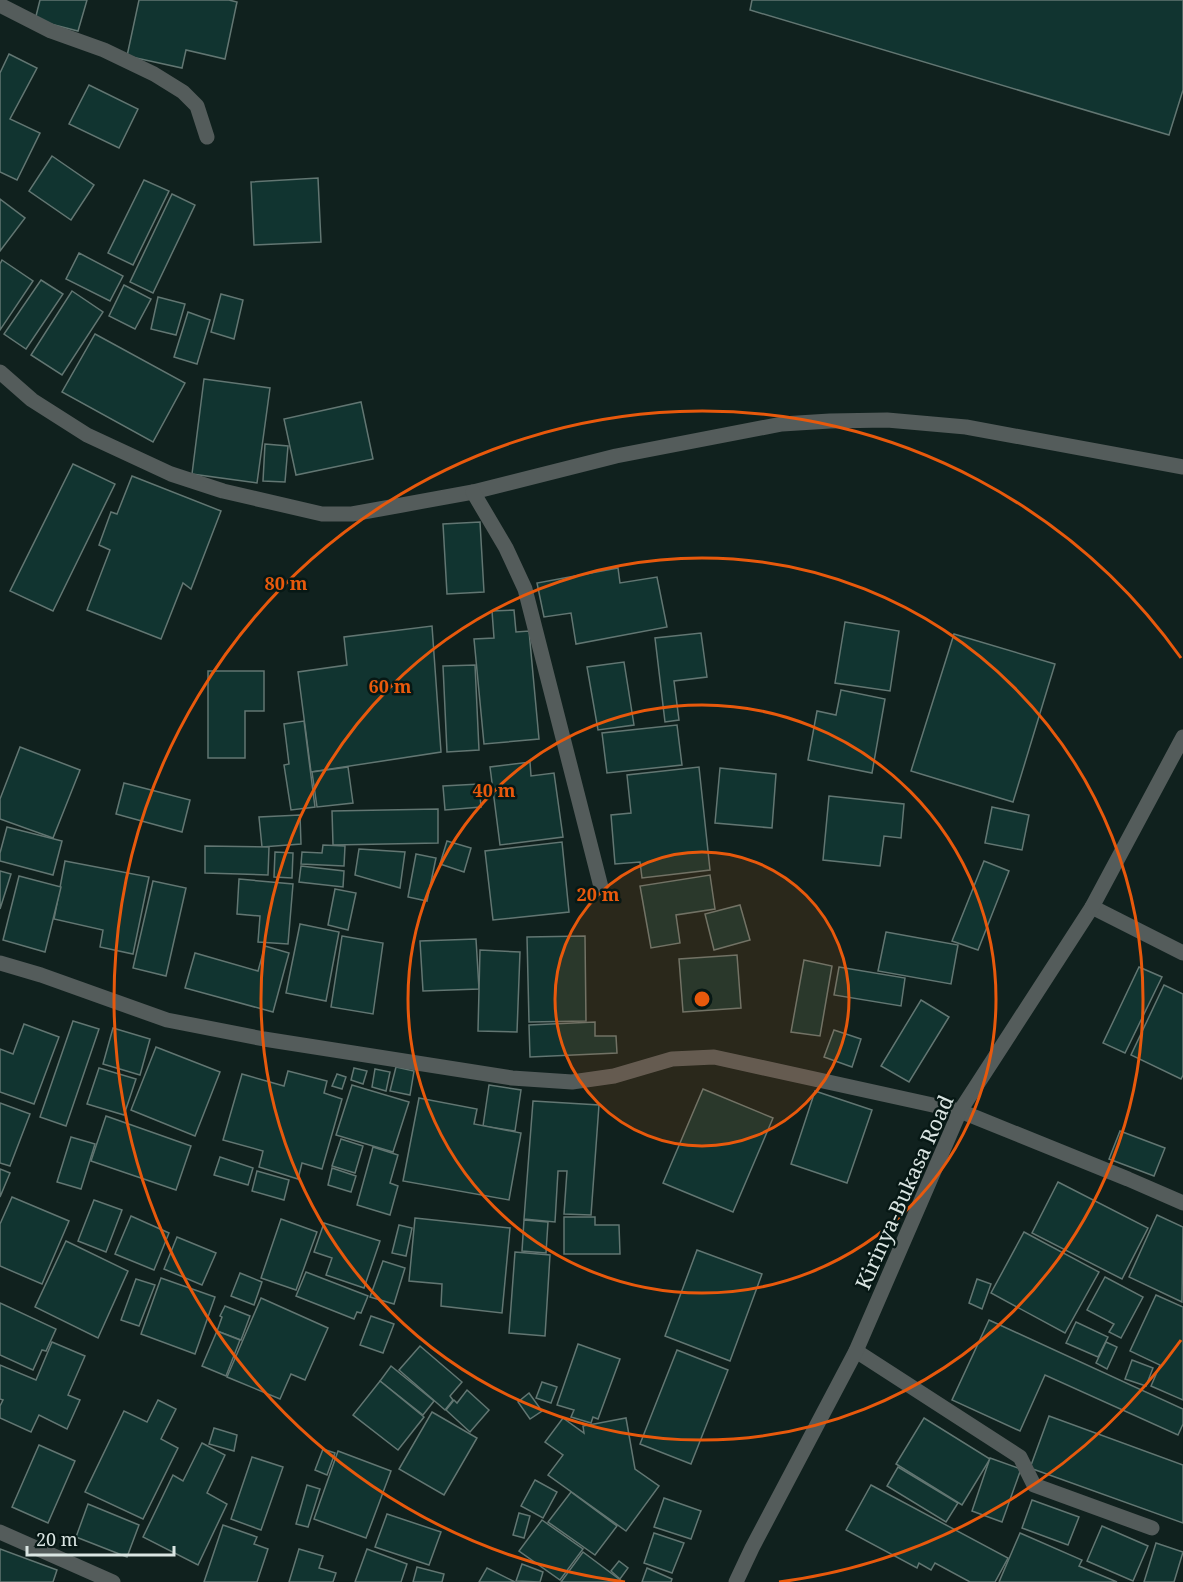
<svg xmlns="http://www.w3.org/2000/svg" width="1183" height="1582" viewBox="0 0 1183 1582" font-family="'Noto Serif',serif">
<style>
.building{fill:#113430;stroke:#627672;stroke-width:1.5}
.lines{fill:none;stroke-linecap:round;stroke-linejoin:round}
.minor{stroke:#545c5b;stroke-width:15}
.ring{fill:none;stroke:#e8590c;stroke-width:3}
.labels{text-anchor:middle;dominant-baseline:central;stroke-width:5;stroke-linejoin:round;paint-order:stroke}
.street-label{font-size:21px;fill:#dae5e2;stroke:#071815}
.centre{fill:#e8590c;stroke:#071815;stroke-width:3}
.ring-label{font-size:18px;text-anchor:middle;font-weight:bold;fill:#e8590c;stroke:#071815;stroke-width:5;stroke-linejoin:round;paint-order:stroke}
</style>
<rect width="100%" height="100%" fill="#10211e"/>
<g class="building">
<polygon points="40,0 87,0 78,31 35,20"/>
<polygon points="139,0 229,0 237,2 225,59 186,50 182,68 127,56"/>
<polygon points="752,0 1183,0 1183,90 1169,135 750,10"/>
<polygon points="9,54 37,68 10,119 40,133 17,180 0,172 0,73"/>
<polygon points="89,85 138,109 119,148 69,124"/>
<polygon points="52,156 94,185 71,220 29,191"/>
<polygon points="318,178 321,242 254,245 251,182"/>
<polygon points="144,180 169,191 133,265 108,253"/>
<polygon points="172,194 195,205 153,293 130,282"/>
<polygon points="0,199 25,218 0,251"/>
<polygon points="79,253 123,276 110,301 66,279"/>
<polygon points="2,260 33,281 0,330 0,264"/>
<polygon points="41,280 63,294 26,349 4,334"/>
<polygon points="124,285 151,299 135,329 109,316"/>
<polygon points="72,291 103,312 62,375 31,355"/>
<polygon points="221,294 243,300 234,339 211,332"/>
<polygon points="158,297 185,304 176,335 151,329"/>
<polygon points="188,312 210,320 197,364 174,357"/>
<polygon points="95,334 185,383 153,442 62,392"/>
<polygon points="204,379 270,388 257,483 192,474"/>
<polygon points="361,402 373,459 296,475 284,419"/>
<polygon points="265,444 288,446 285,482 263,481"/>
<polygon points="73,464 115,484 53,611 10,591"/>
<polygon points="132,476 221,511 191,589 183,583 161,639 87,610 110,550 99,545 111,512 117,514"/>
<polygon points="480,522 484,592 447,594 443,524"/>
<polygon points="618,568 620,583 657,577 667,627 576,644 571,613 544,617 537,583"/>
<polygon points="514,610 516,632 529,631 539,739 484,744 474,639 494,638 492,611"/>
<polygon points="845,622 899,631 890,691 835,683"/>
<polygon points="432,626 441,752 311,772 298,672 347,665 344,637"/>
<polygon points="701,633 707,677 674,681 679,720 665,722 655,638"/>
<polygon points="954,634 1055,664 1013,802 911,771"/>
<polygon points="624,662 634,725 598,730 587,667"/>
<polygon points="475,665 479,750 447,752 443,666"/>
<polygon points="208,671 264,671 264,711 245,711 245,758 208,758"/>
<polygon points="841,690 885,699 872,773 808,760 817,711 836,715"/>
<polygon points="304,721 315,807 291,810 284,765 289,764 284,724"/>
<polygon points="677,725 682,765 607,773 602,733"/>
<polygon points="20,747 80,770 53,838 0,819 0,799"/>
<polygon points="530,762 531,776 554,773 563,837 500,845 490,767"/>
<polygon points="348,767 353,803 317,807 312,772"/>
<polygon points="699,767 710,870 642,878 640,862 615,864 611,815 631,813 627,775"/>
<polygon points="720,768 776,774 772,828 715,823"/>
<polygon points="124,783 190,800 182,832 116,814"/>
<polygon points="479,784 481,807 445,810 443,786"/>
<polygon points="829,796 904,804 901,838 884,836 880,866 823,860"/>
<polygon points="992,807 1029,815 1022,850 985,843"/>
<polygon points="438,809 438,843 333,845 332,811"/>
<polygon points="300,815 301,844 262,847 259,817"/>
<polygon points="7,827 62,841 53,875 0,861 0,853"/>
<polygon points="447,841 471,848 464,872 440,864"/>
<polygon points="562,842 569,912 493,920 485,851"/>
<polygon points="323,845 345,846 344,866 301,864 302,852 322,853"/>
<polygon points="205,846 269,847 268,875 205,873"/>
<polygon points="359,849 405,852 400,888 355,875"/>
<polygon points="275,852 293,853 292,878 274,877"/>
<polygon points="416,854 436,858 427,901 408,897"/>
<polygon points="65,861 149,877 133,954 100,947 103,930 54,919"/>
<polygon points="984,861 1009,871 978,950 952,941"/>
<polygon points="301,866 344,871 343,887 299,882"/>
<polygon points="0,871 11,874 0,909"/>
<polygon points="710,875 715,909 676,915 680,943 651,948 640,886"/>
<polygon points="19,876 61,887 45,952 3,940"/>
<polygon points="239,879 293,884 288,944 258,942 260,916 237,914"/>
<polygon points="153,881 186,888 166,976 133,968"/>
<polygon points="335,889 356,893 348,930 328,925"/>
<polygon points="740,905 750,940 714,950 705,914"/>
<polygon points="300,924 339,932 326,1001 286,993"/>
<polygon points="886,932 958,945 951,984 878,971"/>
<polygon points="342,936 383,943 373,1014 331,1007"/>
<polygon points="585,936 586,1021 529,1022 527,937"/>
<polygon points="476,939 479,989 423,991 420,941"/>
<polygon points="265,946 289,953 273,1012 185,988 195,953 258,971"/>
<polygon points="480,950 520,952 517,1032 478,1031"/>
<polygon points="737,955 741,1008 683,1012 679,959"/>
<polygon points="804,960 832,966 820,1036 791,1032"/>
<polygon points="839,967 905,978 901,1006 834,995"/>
<polygon points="1139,967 1162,977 1125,1053 1103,1043"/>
<polygon points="1164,985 1183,994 1183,1075 1181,1079 1131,1055"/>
<polygon points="921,1000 949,1017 909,1082 881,1066"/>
<polygon points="73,1021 99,1029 66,1126 40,1117"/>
<polygon points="595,1022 595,1036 616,1036 617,1053 530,1057 529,1025"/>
<polygon points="24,1024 59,1037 34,1104 0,1092 0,1049 13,1054"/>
<polygon points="113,1028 150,1039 140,1075 103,1064"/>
<polygon points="834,1030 861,1039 852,1067 824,1057"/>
<polygon points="156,1047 220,1072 195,1136 131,1110"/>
<polygon points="396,1067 414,1071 410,1095 390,1091"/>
<polygon points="99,1068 136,1079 124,1115 87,1104"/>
<polygon points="354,1068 367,1071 363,1084 351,1080"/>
<polygon points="375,1069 390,1072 386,1091 372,1087"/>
<polygon points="288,1071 327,1081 324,1093 342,1099 322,1169 302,1163 298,1179 259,1167 263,1151 223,1140 242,1074 284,1086"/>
<polygon points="337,1074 346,1077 342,1089 332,1086"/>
<polygon points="352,1085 409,1102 393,1152 336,1135"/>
<polygon points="489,1085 521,1090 515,1131 483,1126"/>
<polygon points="703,1089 773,1118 733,1212 663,1183"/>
<polygon points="815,1091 872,1110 847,1183 791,1164"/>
<polygon points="419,1098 477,1109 474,1124 521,1133 509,1200 403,1181"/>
<polygon points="533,1101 599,1105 591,1215 564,1214 567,1171 558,1171 555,1222 524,1219"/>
<polygon points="0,1103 30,1114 10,1166 0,1163"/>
<polygon points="106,1116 191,1146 176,1190 91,1161"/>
<polygon points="1120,1131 1165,1148 1154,1176 1109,1159"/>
<polygon points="71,1137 95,1144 81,1189 57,1182"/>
<polygon points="341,1139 363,1146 355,1173 332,1166"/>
<polygon points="373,1147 398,1155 390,1183 398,1186 390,1215 357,1205"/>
<polygon points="220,1157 253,1168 248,1185 214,1175"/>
<polygon points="332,1168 356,1176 351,1192 328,1185"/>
<polygon points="0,1169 10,1173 0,1197"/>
<polygon points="257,1171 289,1180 284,1200 252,1191"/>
<polygon points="1058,1182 1148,1228 1122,1279 1032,1233"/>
<polygon points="12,1197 69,1221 42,1284 0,1266 0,1224"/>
<polygon points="94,1200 122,1210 106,1252 78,1241"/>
<polygon points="1157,1215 1183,1227 1182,1302 1129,1277"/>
<polygon points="131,1216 169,1233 154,1270 115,1254"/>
<polygon points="564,1217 595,1217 595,1225 619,1225 620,1254 564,1254"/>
<polygon points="415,1218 510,1228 502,1313 441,1306 442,1284 409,1281"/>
<polygon points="281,1219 317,1232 296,1290 261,1278"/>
<polygon points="524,1220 548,1222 546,1253 522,1251"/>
<polygon points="324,1223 380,1241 364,1288 326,1275 332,1258 314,1252"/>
<polygon points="399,1225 412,1228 406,1256 392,1253"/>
<polygon points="1024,1232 1099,1272 1065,1333 991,1293"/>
<polygon points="177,1237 216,1253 202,1285 164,1269"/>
<polygon points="66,1241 128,1271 98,1338 35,1307"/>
<polygon points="697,1250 762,1274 730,1361 665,1336"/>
<polygon points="515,1252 550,1255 545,1336 509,1333"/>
<polygon points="383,1261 405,1268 394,1304 370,1297"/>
<polygon points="306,1272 368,1296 361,1313 357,1312 354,1319 296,1296"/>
<polygon points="240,1273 262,1282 254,1305 231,1296"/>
<polygon points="1105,1277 1143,1297 1121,1338 1109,1332 1114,1324 1087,1310"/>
<polygon points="161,1278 215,1297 195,1354 141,1334"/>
<polygon points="136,1279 155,1285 139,1326 121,1320"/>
<polygon points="977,1279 991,1284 982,1309 969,1303"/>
<polygon points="1156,1295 1183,1307 1183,1400 1151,1386 1160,1365 1130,1351"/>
<polygon points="261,1298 328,1328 305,1380 291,1374 280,1399 227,1377"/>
<polygon points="0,1303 56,1329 46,1351 42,1350 33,1370 0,1355"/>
<polygon points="225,1306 250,1316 241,1340 217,1331 222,1317 220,1316"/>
<polygon points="371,1316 394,1324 383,1353 360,1345"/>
<polygon points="989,1320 1183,1409 1183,1424 1178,1435 1045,1375 1020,1431 952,1400"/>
<polygon points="1076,1322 1108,1337 1098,1357 1066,1343"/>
<polygon points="217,1331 240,1340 226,1376 202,1366"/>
<polygon points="52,1342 85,1356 68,1395 80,1400 67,1429 39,1415 31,1432 0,1418 0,1406 3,1400 0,1399 0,1365 36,1380"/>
<polygon points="1106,1342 1117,1347 1107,1369 1096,1363"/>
<polygon points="578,1344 620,1359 598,1419 593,1417 591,1423 571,1417 574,1410 557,1405"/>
<polygon points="420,1346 462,1382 450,1396 453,1400 445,1410 399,1370"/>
<polygon points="677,1350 728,1370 691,1464 640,1444"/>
<polygon points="1132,1360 1153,1368 1146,1386 1125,1379"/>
<polygon points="391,1366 434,1401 423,1415 380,1381"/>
<polygon points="380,1381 424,1417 398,1450 353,1415"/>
<polygon points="542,1382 557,1387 551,1403 536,1398"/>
<polygon points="467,1390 489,1410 470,1432 446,1410 454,1400 457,1403"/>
<polygon points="529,1393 542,1411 530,1419 518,1402"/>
<polygon points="158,1400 176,1409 161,1439 178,1448 143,1519 85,1492 124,1411 147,1422"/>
<polygon points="432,1412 477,1438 444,1495 399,1469"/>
<polygon points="1049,1416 1183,1465 1183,1523 1030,1468"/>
<polygon points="563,1418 584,1433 583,1426 626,1418 635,1469 659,1486 626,1531 548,1475 563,1455 545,1442"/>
<polygon points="924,1418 990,1459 962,1505 896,1464"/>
<polygon points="214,1428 237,1435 234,1451 209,1444"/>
<polygon points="202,1443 225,1455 207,1493 227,1504 198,1565 143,1537 173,1475 183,1481"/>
<polygon points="39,1445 75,1461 48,1523 12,1507"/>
<polygon points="323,1449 335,1453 327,1475 315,1470"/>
<polygon points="338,1451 391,1471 366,1538 314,1519"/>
<polygon points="252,1457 283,1467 261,1530 231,1519"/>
<polygon points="990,1458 1021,1469 1002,1522 972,1511"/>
<polygon points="898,1467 958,1503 946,1522 887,1486"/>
<polygon points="535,1480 557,1492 543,1518 521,1506"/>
<polygon points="307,1485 320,1489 308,1527 296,1524"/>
<polygon points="871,1485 1008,1558 995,1582 970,1582 935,1563 931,1570 919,1563 917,1568 846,1530"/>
<polygon points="571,1492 617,1526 595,1555 548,1522"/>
<polygon points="664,1498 701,1511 691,1539 654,1527"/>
<polygon points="1032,1500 1079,1517 1068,1545 1022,1528"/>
<polygon points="88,1504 139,1525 127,1557 76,1537"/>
<polygon points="519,1513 530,1516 524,1538 513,1535"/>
<polygon points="387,1514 441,1532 429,1565 375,1547"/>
<polygon points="542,1520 583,1549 560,1580 519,1551"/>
<polygon points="223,1525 257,1537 254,1544 268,1549 257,1582 204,1582"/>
<polygon points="1102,1526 1148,1546 1133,1581 1087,1561"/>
<polygon points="654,1533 684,1543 672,1573 644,1563"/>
<polygon points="1020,1533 1082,1560 1079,1566 1117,1582 999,1582"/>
<polygon points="1156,1543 1183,1552 1174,1582 1144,1582"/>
<polygon points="0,1549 57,1570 53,1582 0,1582"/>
<polygon points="299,1549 323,1556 319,1568 336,1573 333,1582 289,1582"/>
<polygon points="367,1549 407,1564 401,1582 355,1582"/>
<polygon points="583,1552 623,1582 561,1582"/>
<polygon points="619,1561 628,1568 620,1579 611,1571"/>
<polygon points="522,1564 543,1572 540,1582 516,1581"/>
<polygon points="417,1567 444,1574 442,1582 413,1582"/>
<polygon points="487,1568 515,1582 479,1582"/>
<polygon points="647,1568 672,1579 671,1582 642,1582"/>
</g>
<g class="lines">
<g class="minor">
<polyline points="0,5 51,31 104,50 154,74 183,92 197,106 207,137"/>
<polyline points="0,372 32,400 87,435 171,474 223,491 322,514 352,514 402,505 473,492 616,456 782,424 830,421 887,420 966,427 1183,467"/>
<polyline points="473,492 506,548 525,589 601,887"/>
<polyline points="1092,907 1183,953"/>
<polyline points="0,963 41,975 167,1020 264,1039 512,1078 572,1082 614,1076 672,1059 714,1057 960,1111 1128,1179 1183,1203"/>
<polyline points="856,1351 1020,1457 1034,1485 1152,1528"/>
<polyline points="0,1532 113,1582"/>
<polyline points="736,1582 752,1548 856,1351 960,1111 1092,907 1183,737"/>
</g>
</g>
<circle cx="702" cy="999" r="147" fill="#e8590c" fill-opacity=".12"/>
<g class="ring">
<circle cx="702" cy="999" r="147"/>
<circle cx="702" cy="999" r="294"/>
<circle cx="702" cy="999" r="441"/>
<path d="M1181 1340A588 588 0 0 1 779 1582M625 1582A588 588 0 1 1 1181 658"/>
</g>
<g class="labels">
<g class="street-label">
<text transform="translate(904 1192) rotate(-66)">Kirinya-Bukasa Road</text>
</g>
</g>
<circle cx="702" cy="999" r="9" class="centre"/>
<g class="ring-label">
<text x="286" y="590">80 m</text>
<text x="390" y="693">60 m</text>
<text x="494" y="797">40 m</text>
<text x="598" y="901">20 m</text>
</g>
<path d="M27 1546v9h147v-9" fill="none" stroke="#dae5e2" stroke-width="3"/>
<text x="36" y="1546" font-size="18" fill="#dae5e2" stroke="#071815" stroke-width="4.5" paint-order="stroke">20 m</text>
</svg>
